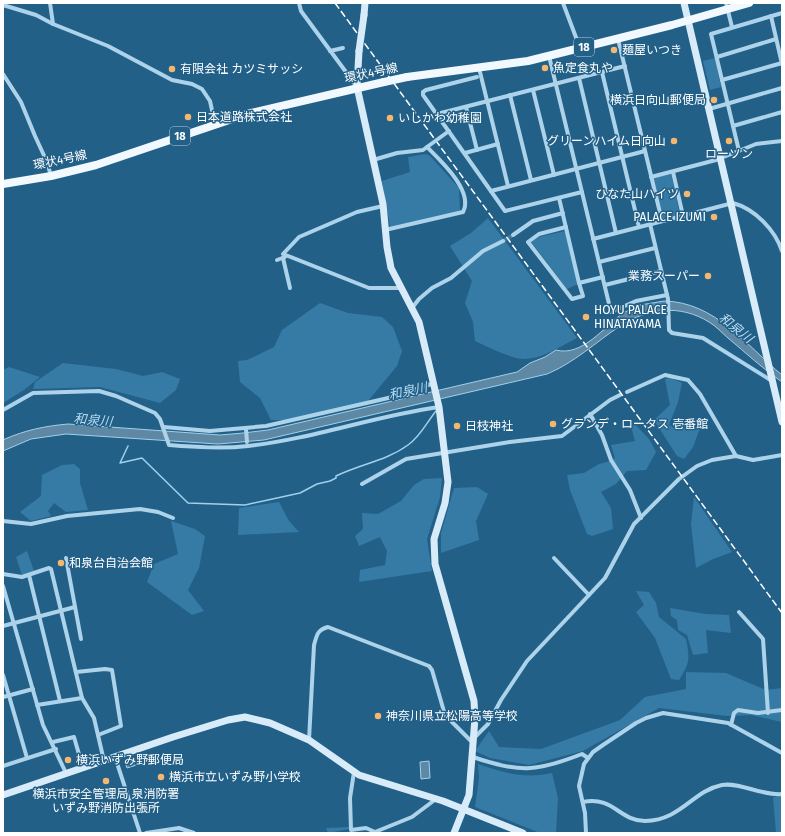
<svg xmlns="http://www.w3.org/2000/svg" width="785" height="836" viewBox="0 0 785 836" font-family="'Fira Sans','Noto Sans JP',sans-serif">
<style>
.green{fill:#367ba5}
.water{fill:#5e88a4;stroke:#a1d0eb}
.lines{fill:none;stroke-linecap:round;stroke-linejoin:round}
.stream{stroke:#a1d0eb;stroke-width:1.5}
.street-tunnel{stroke:#43789a;stroke-width:4;stroke-dasharray:4 2;stroke-linecap:butt}
.street{stroke:#add3ea;stroke-width:4}
.secondary{stroke:#d8ebf8;stroke-width:7}
.primary{stroke:#f1f8fe;stroke-width:8}
.rail{stroke:#fff;stroke-width:1.5;stroke-dasharray:7 3;stroke-linecap:butt}
.street-bridge{stroke:#add3ea;stroke-width:4}
.secondary-bridge{stroke:#d8ebf8;stroke-width:7}
.primary-bridge{stroke:#f1f8fe;stroke-width:8}
.poi-dot{fill:#f5b76f;stroke:#226088;stroke-width:1.5}
.labels{text-anchor:middle;dominant-baseline:central;stroke-width:3;stroke-linejoin:round;paint-order:stroke}
.shield{fill:#226088;stroke:#bdcfdb;stroke-width:1}
.shield-label{font-size:11px;font-weight:bold;fill:#fff}
.poi-label{font-size:12px;fill:#fff;stroke:#226088;text-anchor:start}
.street-label{font-size:12px;fill:#fff;stroke:#226088}
.water-label{font-size:13px;font-style:italic;fill:#b9dcf1;stroke:#226088}
</style>
<rect width="100%" height="100%" fill="#226088"/>
<g class="green">
<polygon points="715,58 721,87 710,90 703,61"/>
<polygon points="426,154 430,156 459,188 460,211 390,227 382,181 410,172 408,157"/>
<polygon points="671,174 680,215 664,219 653,178"/>
<path d="M488,218l89,120c-18,9 -40,25 -61,20 -14,-4 -28,-11 -41,-17l-2,-19 -8,-19 7,-22 -22,-35 21,-13z"/>
<polygon points="565,231 578,284 567,289 531,242 539,237"/>
<polygon points="320,303 348,313 382,317 393,327 402,351 397,366 368,401 299,420 271,420 260,398 240,382 238,361 247,360 274,347 282,330"/>
<polygon points="63,363 116,369 143,376 162,372 180,379 176,390 160,403 100,387 33,389 35,382"/>
<polygon points="9,367 40,377 24,390 3,403 3,370"/>
<polygon points="671,378 682,383 678,402 669,425 676,429 688,421 696,419 702,423 693,447 684,459 677,456 654,420 670,405 665,379"/>
<polygon points="633,422 649,439 656,452 646,470 627,471 616,484 601,492 611,508 613,529 592,536 587,534 570,490 567,475 584,473 599,464 607,462 615,458 611,445 635,441 630,423"/>
<polygon points="74,464 80,469 80,483 88,510 66,512 54,503 48,511 51,516 31,521 20,512 41,496 42,475 62,465"/>
<polygon points="442,478 440,497 427,539 432,571 359,582 360,570 385,565 387,551 380,537 359,546 355,536 363,529 362,513 378,514 401,501 414,485 424,479"/>
<polygon points="477,487 488,494 476,521 479,540 441,553 441,533 454,488"/>
<polygon points="694,497 732,552 713,559 696,568 691,524"/>
<polygon points="279,502 289,521 299,532 238,535 239,508"/>
<polygon points="171,521 195,529 205,536 199,568 188,590 204,611 192,615 147,582 154,564 178,554"/>
<polygon points="27,551 34,571 22,575 16,557"/>
<path d="M636,591l13,1 7,11 3,14 27,22c4,20 4,24 -7,41l-8,-1 -16,-41 -19,-26 8,-7z"/>
<polygon points="670,608 705,614 729,615 731,633 706,630 708,653 693,655 687,635 678,630 677,620 671,616"/>
<polygon points="686,672 726,673 766,690 782,688 782,722 751,715 727,716 659,708 583,751 529,765 490,758 475,751 489,731 499,747 541,749 620,720 645,697 686,689"/>
<path d="M478,764c25,9 48,15 74,9l6,25 -2,35h-16l-65,-26 4,-29z"/>
<polygon points="782,795 782,833 776,833 773,797"/>
<polygon points="349,827 349,829 328,833 326,828"/>
</g>
<g class="water">
<path d="M664,301c51,1 82,44 118,74v7c-19,-13 -36,-29 -54,-44 -6,-5 -12,-12 -19,-16 -29,-18 -61,-14 -89,4 -24,16 -46,37 -73,48l-283,66 -46,4 -152,-10 -35,5 -28,12v-11l2,-1c21,-9 40,-13 63,-15l152,11 23,-2 25,-3 249,-58 13,-9 15,-6 11,-7c26,7 48,-23 67,-37l17,-8z"/>
<polygon points="142,758 143,763 127,768 125,763"/>
<polygon points="429,761 430,778 421,779 420,762"/>
</g>
<g class="lines">
<path class="stream" d="M128,446l-8,17 22,-5 46,45 57,2 55,-12 17,-9 13,-3 6,-3v-2c24,-12 50,-15 72,-31 12,-8 19,-23 28,-34"/>
<polyline class="street-tunnel" points="503,241 513,235"/>
<g class="street">
<polyline points="50,3 53,24"/>
<polyline points="299,3 301,11 357,87"/>
<polyline points="563,3 580,48"/>
<polyline points="726,3 732,27"/>
<polyline points="3,5 36,15 53,24 108,46 172,80 192,84 202,89 210,101 215,124"/>
<polyline points="771,16 782,64"/>
<polyline points="618,39 662,221"/>
<polyline points="330,51 343,48"/>
<polyline points="549,56 611,312 636,301 667,295"/>
<polyline points="717,57 776,39"/>
<polyline points="479,68 508,186"/>
<polyline points="602,72 639,227"/>
<polyline points="3,74 21,102 35,136 47,162 51,176"/>
<polyline points="477,77 426,90 423,92 423,95 505,211 582,192"/>
<polyline points="579,78 616,233"/>
<polyline points="722,80 782,63"/>
<polyline points="533,90 554,175"/>
<polyline points="510,95 531,180"/>
<polyline points="466,107 477,150"/>
<polyline points="709,109 782,88"/>
<polyline points="437,114 625,66"/>
<polyline points="733,126 782,112"/>
<polyline points="739,151 711,34 782,13"/>
<polyline points="465,153 498,144"/>
<path d="M373,160l24,-7 26,-3 4,-3c14,14 47,44 36,65l-78,18"/>
<polyline points="673,172 683,216"/>
<polyline points="651,177 716,160 756,144 782,141"/>
<polyline points="491,191 645,151"/>
<polyline points="559,198 579,283 603,277"/>
<polyline points="383,206 357,212 299,237 283,254 369,288 402,288"/>
<polyline points="650,224 668,299 669,330 672,333 703,338 772,381"/>
<polyline points="566,227 539,234 528,242 572,299 583,296 579,283"/>
<polyline points="513,235 533,221 563,213"/>
<path d="M593,239l140,-36c22,6 42,27 49,48"/>
<polyline points="283,258 290,288"/>
<polyline points="277,260 285,257"/>
<polyline points="599,262 655,248"/>
<polyline points="605,285 661,271"/>
<polyline points="412,308 419,299 432,288 451,278 483,251 503,241"/>
<polyline points="627,392 665,375 688,380 700,394 736,456"/>
<path d="M3,410l30,-17 66,-2 17,5 39,17 5,6 9,26c26,2 53,4 79,1 64,-7 126,-30 191,-39"/>
<polyline points="590,414 602,435 611,460 630,490 641,518"/>
<polyline points="164,427 210,431 266,426 397,396 434,383"/>
<polyline points="246,429 247,442"/>
<polyline points="362,484 406,459 510,442 562,436 610,400 620,395"/>
<polyline points="3,521 31,524 67,516 140,509 158,512 173,518"/>
<polyline points="66,558 81,639"/>
<polyline points="554,558 589,595"/>
<polyline points="3,574 22,577 49,568 51,569 82,698 94,718 104,761"/>
<polyline points="29,575 60,701"/>
<polyline points="3,586 43,725 66,773"/>
<polyline points="739,612 763,639 768,713"/>
<polyline points="3,626 75,607"/>
<polyline points="76,672 105,669 112,670 121,726 98,735"/>
<polyline points="3,675 27,758"/>
<polyline points="3,697 33,689"/>
<polyline points="37,705 82,698"/>
<polyline points="731,725 734,713 738,710 758,713 782,710"/>
<polyline points="474,738 488,724 501,700 527,661 605,578 634,524 679,479 697,466 712,460 736,456 753,460 782,455"/>
<path d="M309,740l5,-95c3,-10 3,-15 14,-18l101,39 3,4 13,45 28,28"/>
<polyline points="53,742 74,737 83,768"/>
<polyline points="115,757 140,833"/>
<path d="M473,757c46,16 63,15 109,-3l6,4"/>
<polyline points="3,766 56,749"/>
<polyline points="354,772 350,798 351,830 366,828 375,832 412,817 436,799"/>
<path d="M583,802c31,-6 36,19 62,19 37,-1 47,-30 77,-36 18,-3 40,11 60,9"/>
<polyline points="146,833 179,828 194,833"/>
<polyline points="586,833 585,813 579,786 584,764 593,752 603,745 636,723 646,718 663,713 728,723 782,753"/>
</g>
<g class="secondary">
<polyline points="684,3 782,422"/>
<polyline points="364,15 365,3"/>
<polyline points="359,51 357,87 383,204 387,247 391,268 419,322 439,407 448,482 445,503 434,539 435,564 474,701 475,718 469,795 454,833"/>
<polyline points="3,795 173,737 228,720 245,717 270,723 309,740 359,775 443,801 523,833"/>
</g>
<g class="primary">
<polyline points="407,77 528,61 672,25 749,3"/>
<polyline points="3,184 51,176 96,165 247,114 384,82"/>
</g>
<polyline class="rail" points="335,3 782,613"/>
<polyline class="street-bridge" points="427,147 449,131"/>
<polyline class="secondary-bridge" points="359,51 364,15"/>
<polyline class="primary-bridge" points="384,82 407,77"/>
</g>
<g class="poi-dot">
<circle cx="614" cy="50" r="4"/>
<circle cx="545" cy="68" r="4"/>
<circle cx="172" cy="69" r="4"/>
<circle cx="714" cy="100" r="4"/>
<circle cx="188" cy="117" r="4"/>
<circle cx="390" cy="118" r="4"/>
<circle cx="674" cy="141" r="4"/>
<circle cx="729" cy="141" r="4"/>
<circle cx="687" cy="194" r="4"/>
<circle cx="714" cy="217" r="4"/>
<circle cx="708" cy="276" r="4"/>
<circle cx="586" cy="317" r="4"/>
<circle cx="553" cy="424" r="4"/>
<circle cx="457" cy="426" r="4"/>
<circle cx="61" cy="563" r="4"/>
<circle cx="378" cy="716" r="4"/>
<circle cx="68" cy="760" r="4"/>
<circle cx="161" cy="777" r="4"/>
<circle cx="106" cy="781" r="4"/>
</g>
<g class="labels">
<g class="shield">
<rect x="574" y="38" width="20" height="18" rx="3"/>
<rect x="170" y="127" width="20" height="18" rx="3"/>
</g>
<g class="shield-label">
<text x="584" y="47">18</text>
<text x="180" y="136">18</text>
</g>
<g class="poi-label">
<text x="622" y="50">麺屋いつき</text>
<text x="553" y="68">魚定食丸や</text>
<text x="180" y="69">有限会社 カツミサッシ</text>
<text x="706" y="100" text-anchor="end">横浜日向山郵便局</text>
<text x="196" y="117">日本道路株式会社</text>
<text x="398" y="118">いしかわ幼稚園</text>
<text x="666" y="141" text-anchor="end">グリーンハイム日向山</text>
<text x="729" y="154" text-anchor="middle">ローソン</text>
<text x="679" y="194" text-anchor="end">ひなた山ハイツ</text>
<text x="706" y="217" text-anchor="end">PALACE IZUMI</text>
<text x="700" y="276" text-anchor="end">業務スーパー</text>
<text x="594" y="310">HOYU PALACE<tspan x="594" dy="14">HINATAYAMA</tspan></text>
<text x="561" y="424">グランデ・ロータス 壱番館</text>
<text x="465" y="426">日枝神社</text>
<text x="69" y="563">和泉台自治会館</text>
<text x="386" y="716">神奈川県立松陽高等学校</text>
<text x="76" y="760">横浜いずみ野郵便局</text>
<text x="169" y="777">横浜市立いずみ野小学校</text>
<text x="106" y="794" text-anchor="middle">横浜市安全管理局 泉消防署<tspan x="106" dy="14">いずみ野消防出張所</tspan></text>
</g>
<g class="street-label">
<text transform="translate(371 73) rotate(-12)">環状4号線</text>
<text transform="translate(60 160) rotate(-12)">環状4号線</text>
</g>
<g class="water-label">
<text transform="translate(736 328) rotate(39)">和泉川</text>
<text transform="translate(408 391) rotate(-12)">和泉川</text>
<text transform="translate(93 420) rotate(5)">和泉川</text>
</g>
</g>
<rect width="785" height="836" fill="none" stroke="#ffffff" stroke-width="8"/>
</svg>
